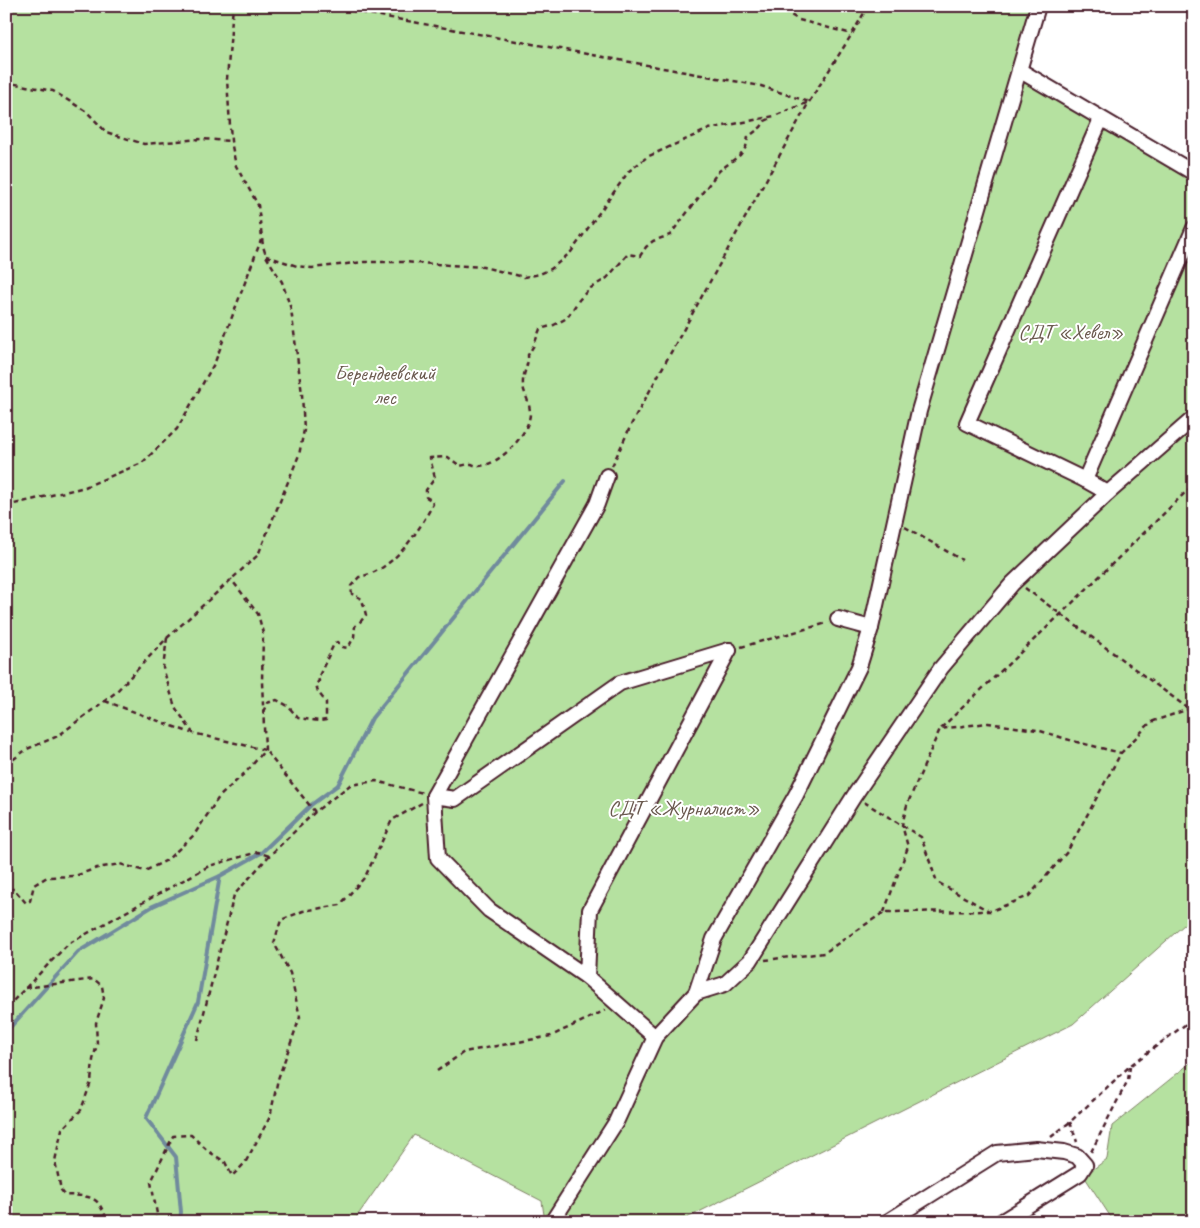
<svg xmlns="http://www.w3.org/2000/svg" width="1200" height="1228" viewBox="0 0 1200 1228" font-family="Caveat,sans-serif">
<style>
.green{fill:#b5e1a0;stroke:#808066}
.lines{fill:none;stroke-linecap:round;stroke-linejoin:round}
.stream{stroke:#708a9d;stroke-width:4}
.minor-casing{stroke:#4a1f2b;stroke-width:18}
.path{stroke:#4a1f2b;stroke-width:2.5;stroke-dasharray:5 4;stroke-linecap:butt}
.minor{stroke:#fff;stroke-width:14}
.labels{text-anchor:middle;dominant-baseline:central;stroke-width:4;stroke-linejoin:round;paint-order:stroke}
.park-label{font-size:21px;fill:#6a594e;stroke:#fff}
</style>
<rect width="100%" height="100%" fill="#fff"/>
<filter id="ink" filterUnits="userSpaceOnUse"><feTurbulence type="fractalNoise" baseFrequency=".02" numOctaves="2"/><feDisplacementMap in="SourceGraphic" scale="10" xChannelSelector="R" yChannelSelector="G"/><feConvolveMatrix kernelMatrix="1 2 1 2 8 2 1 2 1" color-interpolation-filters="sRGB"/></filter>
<g filter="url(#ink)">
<g class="green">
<polygon points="6,6 1038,6 1019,70 1194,173 1194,916 1073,1024 679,1222 545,1222 542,1201 414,1135 353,1222 6,1222"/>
<polygon points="1194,1060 1194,1222 1114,1222 1084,1176 1107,1159 1112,1126"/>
</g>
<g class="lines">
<g class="stream">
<polyline points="6,1032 78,952 153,906 220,876 261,853 311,805 338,785 372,718 565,481"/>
<polyline points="180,1222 181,1212 176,1157 146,1118 198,1002 220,876"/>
</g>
<defs>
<g id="minor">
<polyline points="1019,70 1194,173"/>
<polyline points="1101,119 967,423 1085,480 1108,493"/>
<polyline points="1085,480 1194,228"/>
<polyline points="838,619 871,628"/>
<polyline points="434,796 597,504 607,476"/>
<polyline points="587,977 590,910 729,650"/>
<polyline points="696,993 725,984 750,961 854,796 941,668 1012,584 1108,493 1194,418"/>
<polyline points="655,1037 587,977 489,910 438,858 434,796 455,799 620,683 729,650"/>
<polyline points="552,1222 616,1122 655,1037 696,993 714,939 796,795 859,667 871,628 919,411 1038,6"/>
<polyline points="887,1222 997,1153 1036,1149 1064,1152 1077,1156 1085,1165 1080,1173 1001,1222"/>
</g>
</defs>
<use href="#minor" class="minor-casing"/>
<g class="path">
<polyline points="776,6 799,20 852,34"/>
<polyline points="6,84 10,83 53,91 87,112 106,132 144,144 201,139 231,141"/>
<polyline points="266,256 297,266 312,268 364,262 402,262 483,267 524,277 540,274 551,269 571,252 629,171 647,157 709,129 774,116 809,102 761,86 326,6"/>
<polyline points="612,466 632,423 809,102 852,34 868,6"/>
<polyline points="6,506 85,487 142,463 177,429 215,362 261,240"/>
<polyline points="905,527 962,560"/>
<polyline points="1025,588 1189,709 1194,710"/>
<polyline points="167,638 163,668 175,707 193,733 265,750 315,812"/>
<polyline points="741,647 827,623"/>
<polyline points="105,701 191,733"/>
<path d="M263,712l4,-9 10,-3 11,6 10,12 22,3 6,-1v-18l-8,-10 -2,-8 3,-3 -1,-3 16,-34 3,-2 5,5 6,1 6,-11 1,-11 6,-5 5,-6 -4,-16 -10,-5 -1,-8 8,-9c34,-6 59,-44 74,-73l-2,-4 -5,-3v-7l9,-12 -5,-20 18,-1 12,9c4,-1 8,-2 12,-2 1,1 5,2 7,2 21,-1 50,-32 51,-52 0,-13 -6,-19 -7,-29 -1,-11 6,-20 5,-30l6,-10 6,-16 14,-4 13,-7 12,-18 10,-11 18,-11 21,-24 12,2 6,-9 7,-6 17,-6 49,-64 21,-16 6,-8 2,-10 13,-10 4,-6 6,-3"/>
<polyline points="941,728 1061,614 1194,484"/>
<polyline points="6,765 27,749 58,736 115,693 167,638 258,555 299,455 304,430 302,394 291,309 282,282 266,256 263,246 258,205 236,166 231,141 227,79 233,6"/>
<polyline points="864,802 921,837 937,882 989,911"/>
<polyline points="6,899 11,889 14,889 26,903 30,901 34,885 47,877 75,876 97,868 120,864 145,871 167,860 194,835 219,797 247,771 265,750 262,682 263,633 258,614 231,579"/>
<polyline points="884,912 908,847 902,825 907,805 940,729 988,723 1037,730 1073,741 1121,753"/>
<polyline points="765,960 824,953 884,912 991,911 1029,896 1067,852 1121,753 1151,722 1189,709"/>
<path d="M25,988l69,-9 8,7 2,12 -8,25 1,21 -4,16 -2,22 -10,28 -19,19 -7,32 6,29 4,5c11,1 27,-1 34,9 4,6 6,12 10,18"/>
<polyline points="6,1006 13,1001 68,944 209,866 258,852 269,856"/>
<polyline points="197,1040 234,895 269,856 315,812 350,785 376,781 423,793"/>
<polyline points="437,1071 464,1052 551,1036 606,1010"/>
<polyline points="1070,1122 1077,1142"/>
<polyline points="1051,1137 1070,1122 1131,1065 1194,1018"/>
<polyline points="1091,1152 1128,1080 1130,1067"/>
<polyline points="155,1222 157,1214 151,1182 173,1136 191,1135 208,1151 225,1162 232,1176 245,1163 270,1117 278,1079 300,1017 290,973 274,943 281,920 303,911 340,905 365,877 392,820 422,803"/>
</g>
<use href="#minor" class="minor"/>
</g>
</g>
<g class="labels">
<g class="park-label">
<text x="1071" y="332">СДТ «Хевел»</text>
<text x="385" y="373">Берендеевский<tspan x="385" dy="24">лес</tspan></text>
<text x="684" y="808">СДТ «Журналист»</text>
</g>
</g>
<rect width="1200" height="1228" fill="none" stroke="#fff" stroke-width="25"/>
<rect x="12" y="12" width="1175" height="1203" fill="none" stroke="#4a1f2b" stroke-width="2" filter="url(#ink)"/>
</svg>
